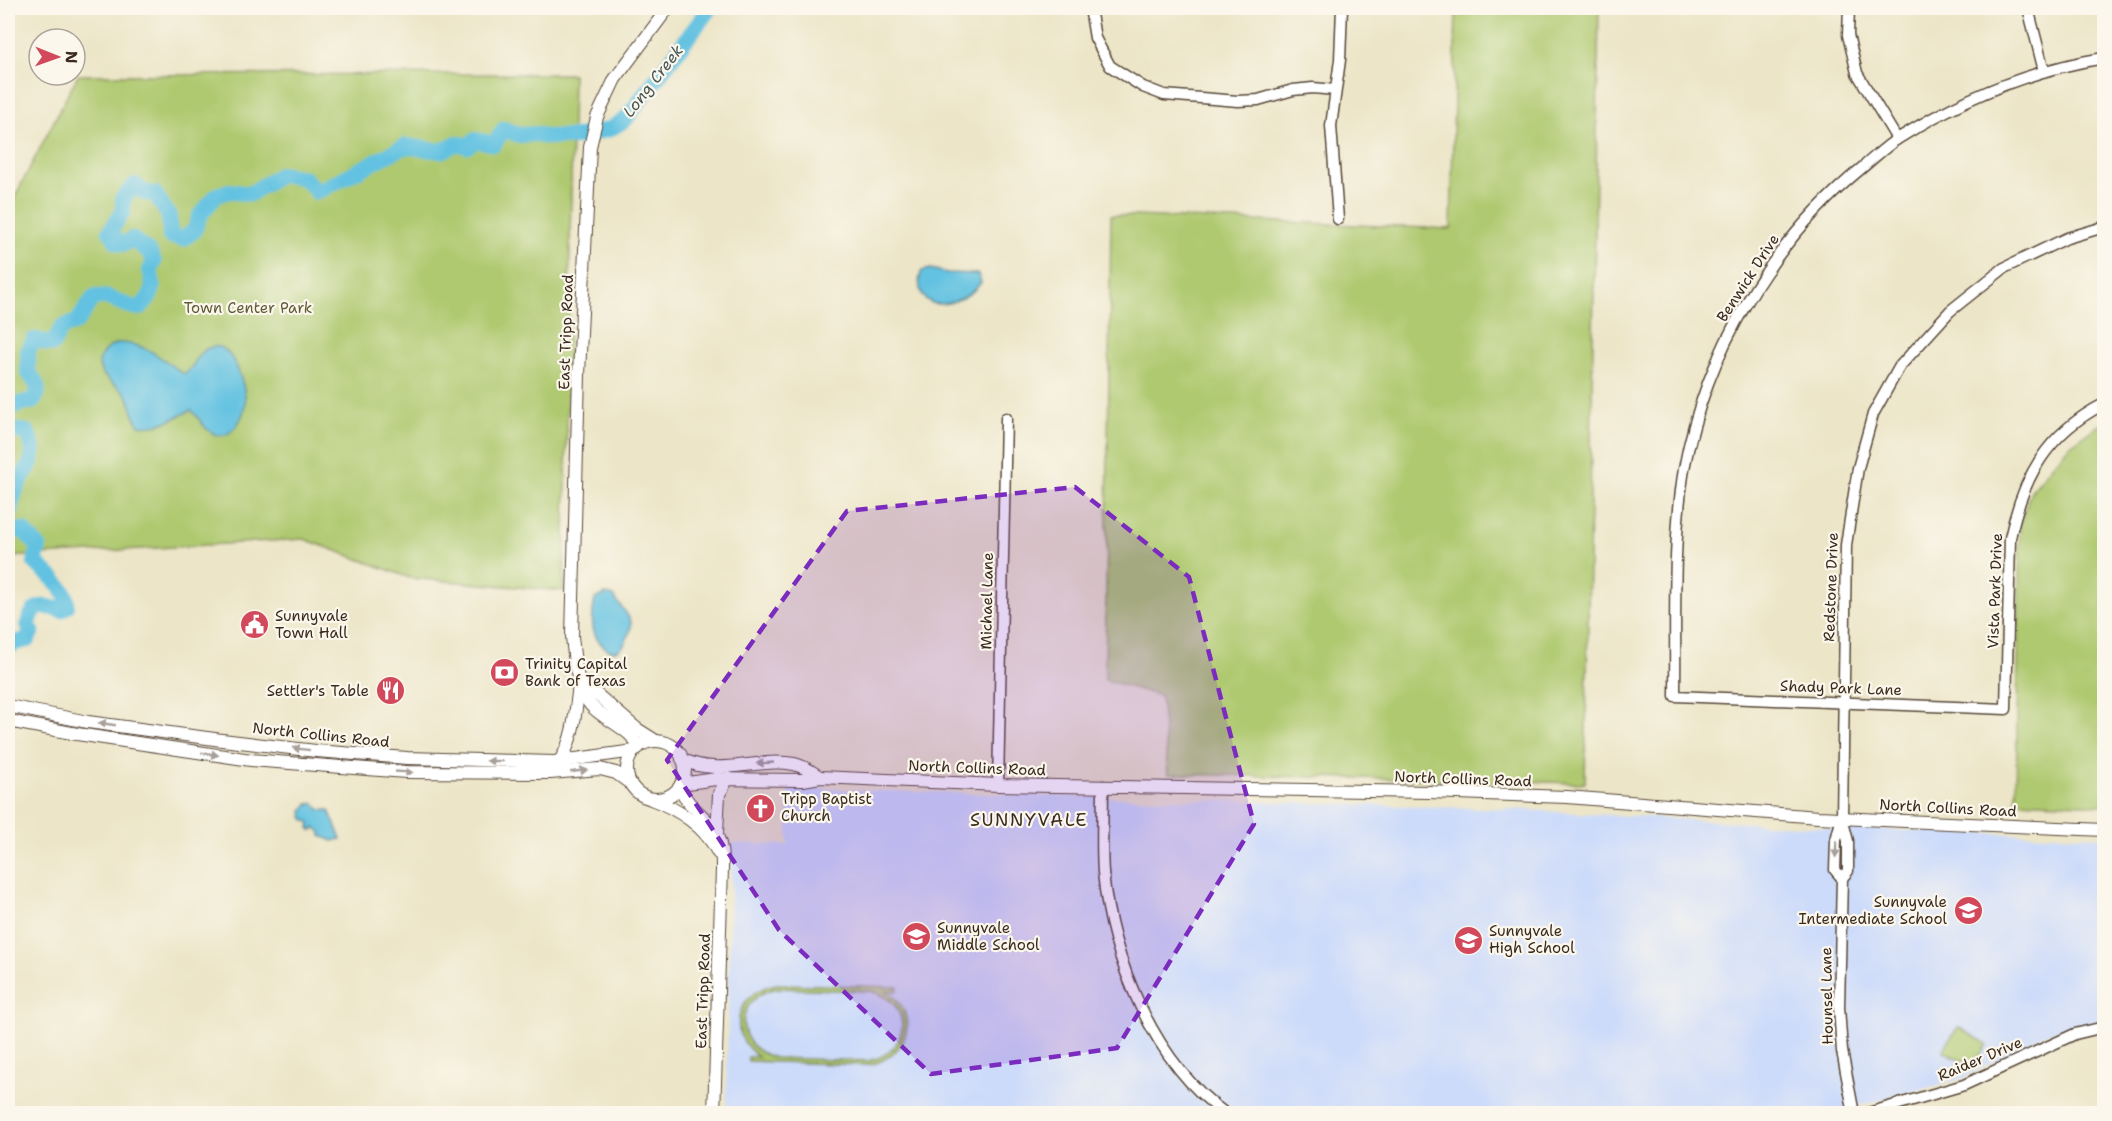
<svg xmlns="http://www.w3.org/2000/svg" width="2112" height="1121" viewBox="0 0 2112 1121" font-family="'Shantell Sans',sans-serif">
<style>
.built{fill:#cddbfa}
.green{fill:#afc96f;stroke:#757a46;stroke-width:1.5;fill-rule:evenodd}
.water{fill:#63c2e1;stroke:#4f7680;stroke-width:1.5}
.lines{fill:none;stroke-linecap:round;stroke-linejoin:round}
.river{stroke:#63c2e1;stroke-width:16}
.minor-casing{stroke:#564637;stroke-width:13}
.tertiary-casing{stroke:#564637;stroke-width:14}
.minor{stroke:#fff;stroke-width:10}
.tertiary{stroke:#fff;stroke-width:12}
.oneway{fill:#a79f9a}
.marked{fill:#7b2cbf;fill-opacity:0.2;stroke:#7b2cbf;stroke-width:4.5;stroke-dasharray:12 8;stroke-linejoin:round}
.labels{text-anchor:middle;dominant-baseline:central;stroke-width:4.5;stroke-linejoin:round;paint-order:stroke}
.street-label{font-size:15px;fill:#3b2a1e;stroke:#fbf7ec}
.park-label{font-size:15px;fill:#5e5a36;stroke:#fbf7ec}
.poi-label{font-size:15px;fill:#3b2a1e;stroke:#fbf7ec;text-anchor:start}
.water-label{font-size:16px;font-style:italic;fill:#475858;stroke:#fbf7ec}
.quarter-label{font-size:18px;letter-spacing:1.5px;fill:#3b2a1e;stroke:#fbf7ec}
</style>
<rect width="100%" height="100%" fill="#fbf7ec"/>
<filter id="ink" filterUnits="userSpaceOnUse"><feTurbulence type="fractalNoise" baseFrequency=".0167" numOctaves="2"/><feDisplacementMap in="SourceGraphic" scale="12" xChannelSelector="R" yChannelSelector="G"/><feConvolveMatrix kernelMatrix="1 2 1 2 8 2 1 2 1" color-interpolation-filters="sRGB"/></filter>
<filter id="wash" filterUnits="userSpaceOnUse"><feTurbulence type="fractalNoise" baseFrequency=".008" numOctaves="4" result="noise"/><feDisplacementMap in="SourceGraphic" scale="24" xChannelSelector="R" yChannelSelector="G"/><feGaussianBlur stdDeviation="1.35" result="paint"/><feColorMatrix in="noise" values="0 0 0 0 0 0 0 0 0 0 0 0 0 0 0 0 0 1.4 0 .05"/><feComposite in="paint" operator="in"/></filter>
<g filter="url(#wash)">
<rect width="100%" height="100%" fill="#ece5c7"/>
<polygon class="built" points="788,788 1508,809 1831,828 2104,837 2104,1019 2045,1034 1962,1079 1846,1109 1847,1113 726,1114 732,843 788,845"/>
<g class="green">
<polygon points="1456,8 1599,8 1585,783 1168,774 1161,696 1105,680 1111,215 1451,229"/>
<polygon points="573,74 564,591 410,578 304,539 8,557 8,210 78,75"/>
<polygon points="2104,422 2104,805 2016,801 2020,523 2031,491 2069,446"/>
<path d="M777,984l121,3 -1,4h-10c35,25 20,67 -19,74l-120,-4v-4h11c-35,-24 -22,-66 18,-73zM777,988l93,3c44,10 42,62 -2,70l-93,-3c-43,-11 -42,-61 2,-70z"/>
<polygon points="1958,1027 1987,1044 1973,1068 1943,1050"/>
</g>
<g class="water">
<path d="M931,269l16,4 31,1 3,8c-10,17 -54,36 -61,7 -1,-6 -1,-13 2,-18z"/>
<path d="M118,343c26,-1 43,15 64,30h4c10,-8 12,-22 25,-26 22,-6 36,41 34,57 -1,13 -13,35 -28,31 -13,-4 -17,-17 -26,-25 -17,9 -33,18 -52,15 -8,-10 -6,-21 -13,-31 -4,-5 -10,-8 -15,-12 -19,-15 -14,-31 7,-39z"/>
<path d="M606,594l8,2c4,9 15,17 17,27 1,7 -3,12 -5,18 -9,20 -27,6 -32,-9 -3,-10 -1,-23 1,-33z"/>
<polygon points="314,803 320,810 329,810 341,839 333,841 321,836 321,832 316,828 312,831 309,828 310,823 304,819 302,811 308,804"/>
</g>
<g class="lines">
<g class="river">
<path d="M8,409l17,-7h7c11,-11 4,-20 -4,-30v-21l6,-11c8,-1 12,5 19,4l9,-17 15,-5 17,-25c20,-2 27,10 46,11 14,-15 15,-18 10,-38l4,-8 -4,-9 -18,-14 -8,5 -7,-2 -7,-11 13,-19v-14l12,-13 10,8 10,1 14,22 1,20 13,3 11,-8 6,-16 17,-20 12,-4 21,3 31,-20 23,4 13,14 88,-46 36,5 16,-8 10,3 9,-6 18,4 10,-15 15,6 18,-1 9,3h30l34,-8 16,-10 84,-111"/>
<path d="M8,425l2,5 17,2c15,30 -2,34 -12,60 -3,9 -5,19 -7,28"/>
<path d="M8,522l4,9 11,-1 16,17 -4,15c11,11 34,27 32,44l-6,4c-19,-5 -28,-7 -33,15l4,6 -5,9 -13,3 -4,4h-2"/>
</g>
</g>
</g>
<g filter="url(#ink)">
<g class="lines">
<defs>
<g id="minor">
<polyline points="1090,8 1095,38 1110,66 1143,87 1164,95 1238,101 1258,100 1293,90 1313,88 1335,90"/>
<polyline points="1849,8 1848,35 1857,73 1897,139"/>
<polyline points="2028,8 2044,71"/>
<path d="M2104,58c-74,12 -142,40 -205,80 -13,8 -24,19 -36,29 -92,75 -157,184 -179,302 -12,73 -8,154 -9,227l331,13 4,-171c13,-61 37,-105 94,-134"/>
<polyline points="1338,219 1331,126 1340,60 1342,8"/>
<polyline points="998,785 1006,418"/>
<path d="M1103,786c0,29 -2,58 0,86 8,86 50,190 123,242"/>
<polyline points="1841,821 1836,840 1835,870 1842,878"/>
<polyline points="1854,1114 1842,1051 1839,1007 1842,878 1848,871 1848,841 1842,818 1846,545 1858,468 1873,414 1900,366 1950,311 2004,268 2067,238 2104,227"/>
<polyline points="1865,1114 1964,1085 2075,1034 2104,1027"/>
</g>
<g id="tertiary">
<polyline points="580,680 637,729 656,741"/>
<polyline points="8,706 88,722 222,740 316,751 407,758 554,762 634,751"/>
<polyline points="8,721 77,734 251,760 406,772 550,773 600,769 616,773 630,783"/>
<circle cx="656" cy="770" r="29"/>
<path d="M638,748c-3,-19 -41,-30 -51,-48 -11,-18 -13,-43 -15,-64l7,-262 11,-227 7,-30 18,-38 53,-71"/>
<path d="M682,759c35,19 75,-2 112,5 10,2 18,8 26,13"/>
<path d="M560,761c14,-22 16,-52 19,-77"/>
<polyline points="681,784 716,779 803,780 820,777 998,785 1429,792 1567,797 1818,817 2104,830"/>
<path d="M680,786c6,22 29,30 37,49 5,11 5,22 5,34l-8,245"/>
<path d="M651,799c27,10 55,28 67,54"/>
<polyline points="717,833 719,794 728,778"/>
</g>
</defs>
<use href="#minor" class="minor-casing"/>
<use href="#tertiary" class="tertiary-casing"/>
<use href="#minor" class="minor"/>
<use href="#tertiary" class="tertiary"/>
</g>
<defs><path id="oneway-solid" d="M-6-.8H1V-3.2L6.5 0L1 3.2V.8H-6Z" transform="scale(1.5)"/></defs>
<g class="oneway">
<use href="#oneway-solid" transform="translate(107 724) rotate(-172)"/>
<use href="#oneway-solid" transform="translate(301 749) rotate(-173)"/>
<use href="#oneway-solid" transform="translate(210 754) rotate(9)"/>
<use href="#oneway-solid" transform="translate(495 761) rotate(-179)"/>
<use href="#oneway-solid" transform="translate(765 763) rotate(177)"/>
<use href="#oneway-solid" transform="translate(579 771) rotate(-8)"/>
<use href="#oneway-solid" transform="translate(404 772) rotate(3)"/>
<use href="#oneway-solid" transform="translate(1836 849) rotate(93)"/>
</g>
</g>
<path class="marked" d="M1075,487l114,90 65,247 -137,224 -186,26 -152,-144 -112,-170 180,-249z"/>
<defs>
<symbol id="civic-disc" viewBox="-11 -11 22 22"><circle r="9.5" fill="#d1495b" stroke="#fbf7ec"/><path d="M-.6-6.5H3V-4.5H.6V-3L4-1V1h2V6H-6V1h2V-1L-.6-3ZM-1.2 2.5V6h2.4V2.5Z" fill="#fff"/></symbol>
<symbol id="bank-disc" viewBox="-11 -11 22 22"><circle r="9.5" fill="#d1495b" stroke="#fbf7ec"/><path d="M-6-4H6V4H-6ZM0-2.3a2.3 2.3 0 1 0 0 4.6a2.3 2.3 0 1 0 0-4.6Z" fill="#fff"/></symbol>
<symbol id="restaurant-disc" viewBox="-11 -11 22 22"><circle r="9.5" fill="#d1495b" stroke="#fbf7ec"/><path d="M-5-6h1v4h1v-4h1v4h1v-4h1v5L-1.5 .5V6h-2V.5L-5-1ZM5-6V6H3V1.5H1.5Q1.5-4 5-6Z" fill="#fff"/></symbol>
<symbol id="church-disc" viewBox="-11 -11 22 22"><circle r="9.5" fill="#d1495b" stroke="#fbf7ec"/><path d="M-1.2-6h2.4v3.5h3.3v2.4h-3.3V6h-2.4V-.1h-3.3v-2.4h3.3Z" fill="#fff"/></symbol>
<symbol id="school-disc" viewBox="-11 -11 22 22"><circle r="9.5" fill="#d1495b" stroke="#fbf7ec"/><path d="M0-5L7-2L0 1L-7-2ZM-4 1L0 2.5L4 1V4Q0 6-4 4Z" fill="#fff"/></symbol>
</defs>
<g fill-rule="evenodd">
<use href="#civic-disc" x="238" y="608" width="33" height="33"/>
<use href="#bank-disc" x="488" y="656" width="33" height="33"/>
<use href="#restaurant-disc" x="374" y="674" width="33" height="33"/>
<use href="#church-disc" x="744" y="792" width="33" height="33"/>
<use href="#school-disc" x="1952" y="894" width="33" height="33"/>
<use href="#school-disc" x="900" y="920" width="33" height="33"/>
<use href="#school-disc" x="1452" y="924" width="33" height="33"/>
</g>
<g class="labels">
<g class="street-label">
<text transform="translate(1748 278) rotate(-57)">Benwick Drive</text>
<text transform="translate(566 332) rotate(-88)">East Tripp Road</text>
<text transform="translate(1831 587) rotate(-88)">Redstone Drive</text>
<text transform="translate(1995 591) rotate(-88)">Vista Park Drive</text>
<text transform="translate(987 601) rotate(-89)">Michael Lane</text>
<text transform="translate(1841 688) rotate(2)">Shady Park Lane</text>
<text transform="translate(321 735) rotate(6)">North Collins Road</text>
<text transform="translate(977 768) rotate(2)">North Collins Road</text>
<text transform="translate(1463 779) rotate(2)">North Collins Road</text>
<text transform="translate(1948 808) rotate(3)">North Collins Road</text>
<text transform="translate(703 991) rotate(-88)">East Tripp Road</text>
<text transform="translate(1827 996) rotate(-91)">Hounsel Lane</text>
<text transform="translate(1980 1059) rotate(-23)">Raider Drive</text>
</g>
<g class="park-label">
<text x="248" y="308">Town Center Park</text>
</g>
<g class="poi-label">
<text x="275" y="616">Sunnyvale<tspan x="275" dy="17">Town Hall</tspan></text>
<text x="525" y="664">Trinity Capital<tspan x="525" dy="17">Bank of Texas</tspan></text>
<text x="369" y="691" text-anchor="end">Settler's Table</text>
<text x="781" y="799">Tripp Baptist<tspan x="781" dy="17">Church</tspan></text>
<text x="1947" y="902" text-anchor="end">Sunnyvale<tspan x="1947" dy="17">Intermediate School</tspan></text>
<text x="937" y="928">Sunnyvale<tspan x="937" dy="17">Middle School</tspan></text>
<text x="1489" y="931">Sunnyvale<tspan x="1489" dy="17">High School</tspan></text>
</g>
<g class="water-label">
<text transform="translate(653 81) rotate(-52)">Long Creek</text>
</g>
<g class="quarter-label">
<text x="1029" y="820">SUNNYVALE</text>
</g>
</g>
<rect width="2112" height="1121" fill="none" stroke="#fbf7ec" stroke-width="30"/>
<g transform="translate(57 57) rotate(91)"><circle r="28" fill="#fbf7ec" stroke="#aea59a" stroke-width="1.5"/>
<path d="M0-4.5L10 22L0 15L-10 22Z" fill="#d1495b"/>
<text y="-9" font-size="16" font-weight="bold" text-anchor="middle" fill="#3b2a1e">N</text>
</g>
</svg>
